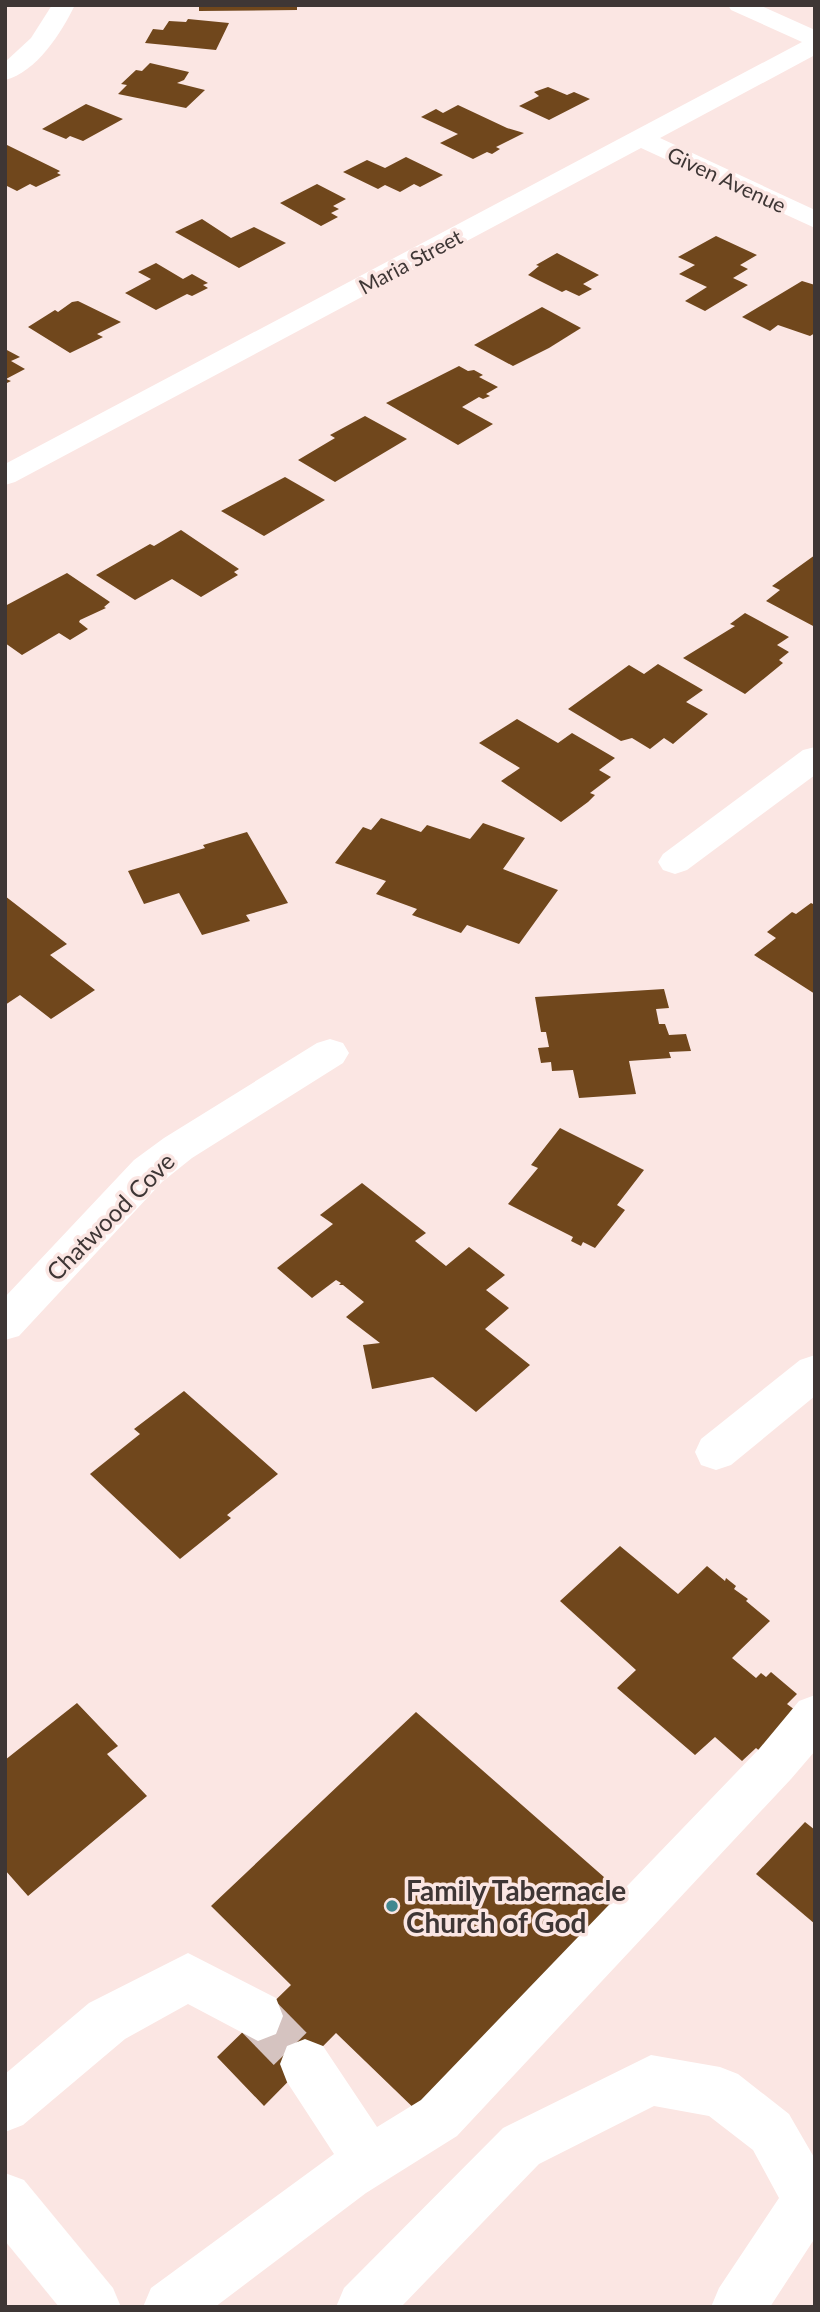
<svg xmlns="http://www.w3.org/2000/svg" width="820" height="2312" viewBox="0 0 820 2312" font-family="Lato,sans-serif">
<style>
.building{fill:#70471c}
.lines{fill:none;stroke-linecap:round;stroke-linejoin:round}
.minor-tunnel{stroke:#d5c3c0;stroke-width:46;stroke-dasharray:46 24;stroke-linecap:butt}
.minor{fill:#fff;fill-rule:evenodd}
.poi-dot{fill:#41888f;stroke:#fbe6e3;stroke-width:2.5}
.labels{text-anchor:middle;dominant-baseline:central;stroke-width:7;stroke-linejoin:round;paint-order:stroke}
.far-street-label{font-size:21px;fill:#3e3635;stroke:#fbe6e3}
.street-label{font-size:24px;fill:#3e3635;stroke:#fbe6e3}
.near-poi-label{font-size:28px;font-weight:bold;fill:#3e3635;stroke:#fbe6e3;text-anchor:start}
</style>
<rect width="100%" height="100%" fill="#fbe6e3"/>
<g class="building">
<polygon points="199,5 297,5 297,10 199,11"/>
<polygon points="188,19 229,23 216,50 145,43 153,29 163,30 169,21 186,22"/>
<polygon points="150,63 189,72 184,80 177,83 205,90 186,108 118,94 127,85 121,84 136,70 142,71"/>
<polygon points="548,87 567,95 574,92 590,99 549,120 519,106 539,96 534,92"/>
<polygon points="86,104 123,119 83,141 70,136 66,139 42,129"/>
<polygon points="458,105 507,128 524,133 496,147 500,149 492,154 487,152 473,159 440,143 458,134 421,117 436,109 443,113"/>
<polygon points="5,144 60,171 57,173 61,175 36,187 30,184 17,191 5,185"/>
<polygon points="406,157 443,175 420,187 414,184 400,192 385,185 378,189 343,172 367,160 385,168"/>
<polygon points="317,184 346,199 333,206 339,209 331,213 338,217 321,226 280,203"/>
<polygon points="202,219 231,238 254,227 286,243 239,268 175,232"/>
<polygon points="716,236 757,255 740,265 748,269 733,278 748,285 705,311 685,301 707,287 679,274 695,265 678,257"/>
<polygon points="557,253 599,275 583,284 592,289 579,296 566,290 562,292 528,275 539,266 536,265"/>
<polygon points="156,263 183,279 192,274 208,283 203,285 208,288 192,296 187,294 156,310 125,293 151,279 138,272"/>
<polygon points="802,281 815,285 815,333 810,336 778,325 770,331 742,317"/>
<polygon points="78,301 121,322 97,334 103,337 70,353 28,327 55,310 58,312 72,302"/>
<polygon points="542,307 581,328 549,348 513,366 474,345"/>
<polygon points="5,349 20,357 11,361 25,369 6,379 11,381 5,384"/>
<polygon points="459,366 468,371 474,370 483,375 479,377 498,387 486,394 490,396 483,399 479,397 462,407 493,424 458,445 386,403"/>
<polygon points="365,416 407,439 335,482 298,460 335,438 330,435"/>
<polygon points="285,477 325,500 264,536 221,511"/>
<polygon points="181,530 239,569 234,572 238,575 201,597 172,579 135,600 96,575 150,544 154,546"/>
<polygon points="815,555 815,627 766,601 780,590 772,586"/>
<polygon points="67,573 110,602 104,607 106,608 80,620 79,622 88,629 70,640 59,633 22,655 5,643 5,606"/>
<polygon points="745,613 789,637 777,645 789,652 779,660 783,663 745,694 683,658 735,626 730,624"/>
<polygon points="658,664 703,690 686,702 708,714 673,744 664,738 650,749 632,738 621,741 568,709 629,665 644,674"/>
<polygon points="517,719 558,743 572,733 615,758 599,770 611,777 590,793 595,795 588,802 561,822 501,781 520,768 479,743"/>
<polygon points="381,818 421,832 427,825 470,839 483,823 525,838 503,869 558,890 519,944 467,925 461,933 412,915 417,909 376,894 386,881 335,863 363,827 371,830"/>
<polygon points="247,832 288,903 246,915 250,921 202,935 179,893 144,904 128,871 205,848 203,845"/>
<polygon points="5,896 67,944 50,955 95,990 51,1019 20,995 5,1005"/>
<polygon points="811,903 815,905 815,994 754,955 776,938 767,932 792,912 796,914"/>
<polygon points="664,989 669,1008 656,1009 659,1024 665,1024 669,1035 686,1034 691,1051 669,1052 671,1058 629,1061 636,1094 579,1098 573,1070 552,1071 551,1062 541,1063 538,1048 549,1047 546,1032 541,1032 535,997"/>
<polygon points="560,1128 644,1170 617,1205 625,1210 595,1248 583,1242 581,1246 571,1241 573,1237 508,1204 538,1168 531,1165"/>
<polygon points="362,1183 426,1233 415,1241 446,1266 469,1247 505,1275 486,1290 509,1308 485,1329 530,1365 476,1412 433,1377 372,1389 363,1345 380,1343 346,1317 364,1302 343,1285 339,1285 341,1283 336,1280 312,1298 277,1268 333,1224 320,1215"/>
<polygon points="184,1391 278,1474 227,1515 231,1518 180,1559 90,1474 140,1434 134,1429"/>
<polygon points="620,1546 678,1594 707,1566 725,1581 726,1578 736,1586 734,1589 748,1599 746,1601 770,1621 732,1658 756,1678 761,1673 766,1677 771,1672 797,1694 787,1704 795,1710 761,1752 756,1748 742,1761 715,1737 695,1755 617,1688 636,1670 560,1601"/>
<polygon points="77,1703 118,1746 107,1754 147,1796 28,1896 5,1870 5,1760"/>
<polygon points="416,1712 629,1899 423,2117 336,2033 264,2106 217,2057 291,1985 211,1906"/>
<polygon points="805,1822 815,1830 815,1924 756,1874"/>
</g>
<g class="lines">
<polyline class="minor-tunnel" points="258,2016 305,2064"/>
<g class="minor">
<path d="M52,5h23c-14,28 -38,67 -70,75v-18l26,-24z"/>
<polygon points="728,5 759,5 815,30 815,55 660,138 815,210 815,228 641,148 15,482 5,485 5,464 802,42 731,10"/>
<polygon points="815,747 815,775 687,870 675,874 663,870 658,862 663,854 803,750"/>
<polygon points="330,1039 343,1043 349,1053 343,1063 192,1158 162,1182 19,1336 5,1340 5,1297 134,1160 164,1138 317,1043"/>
<polygon points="815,1355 815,1396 731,1465 716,1470 701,1465 695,1452 701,1439 800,1360"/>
<polygon points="815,1695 815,1751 791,1779 457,2136 366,2193 215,2307 143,2307 151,2288 334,2154 287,2082 280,2064 287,2046 305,2039 323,2046 377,2127 421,2100 759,1749 799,1701"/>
<polygon points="188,1953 276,1998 283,2016 276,2034 258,2041 188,2004 125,2039 23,2125 5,2132 5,2074 89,2003"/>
<polygon points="651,2055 720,2067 738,2074 789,2114 815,2159 815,2238 770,2307 711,2307 719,2288 779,2198 753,2150 709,2116 654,2106 539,2164 401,2307 336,2307 344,2288 503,2128"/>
<polygon points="5,2173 24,2180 113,2288 121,2307 59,2307 5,2241"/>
</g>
</g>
<circle class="poi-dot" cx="392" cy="1906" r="7"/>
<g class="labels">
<g class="far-street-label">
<text transform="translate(727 179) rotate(25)">Given Avenue</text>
<text transform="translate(410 261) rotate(-28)">Maria Street</text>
</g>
<g class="street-label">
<text transform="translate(110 1216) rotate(-45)">Chatwood Cove</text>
</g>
<g class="near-poi-label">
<text x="406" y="1890">Family Tabernacle<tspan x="406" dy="32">Church of God</tspan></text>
</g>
</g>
<rect width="820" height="2312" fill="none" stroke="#3e3635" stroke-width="14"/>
</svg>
